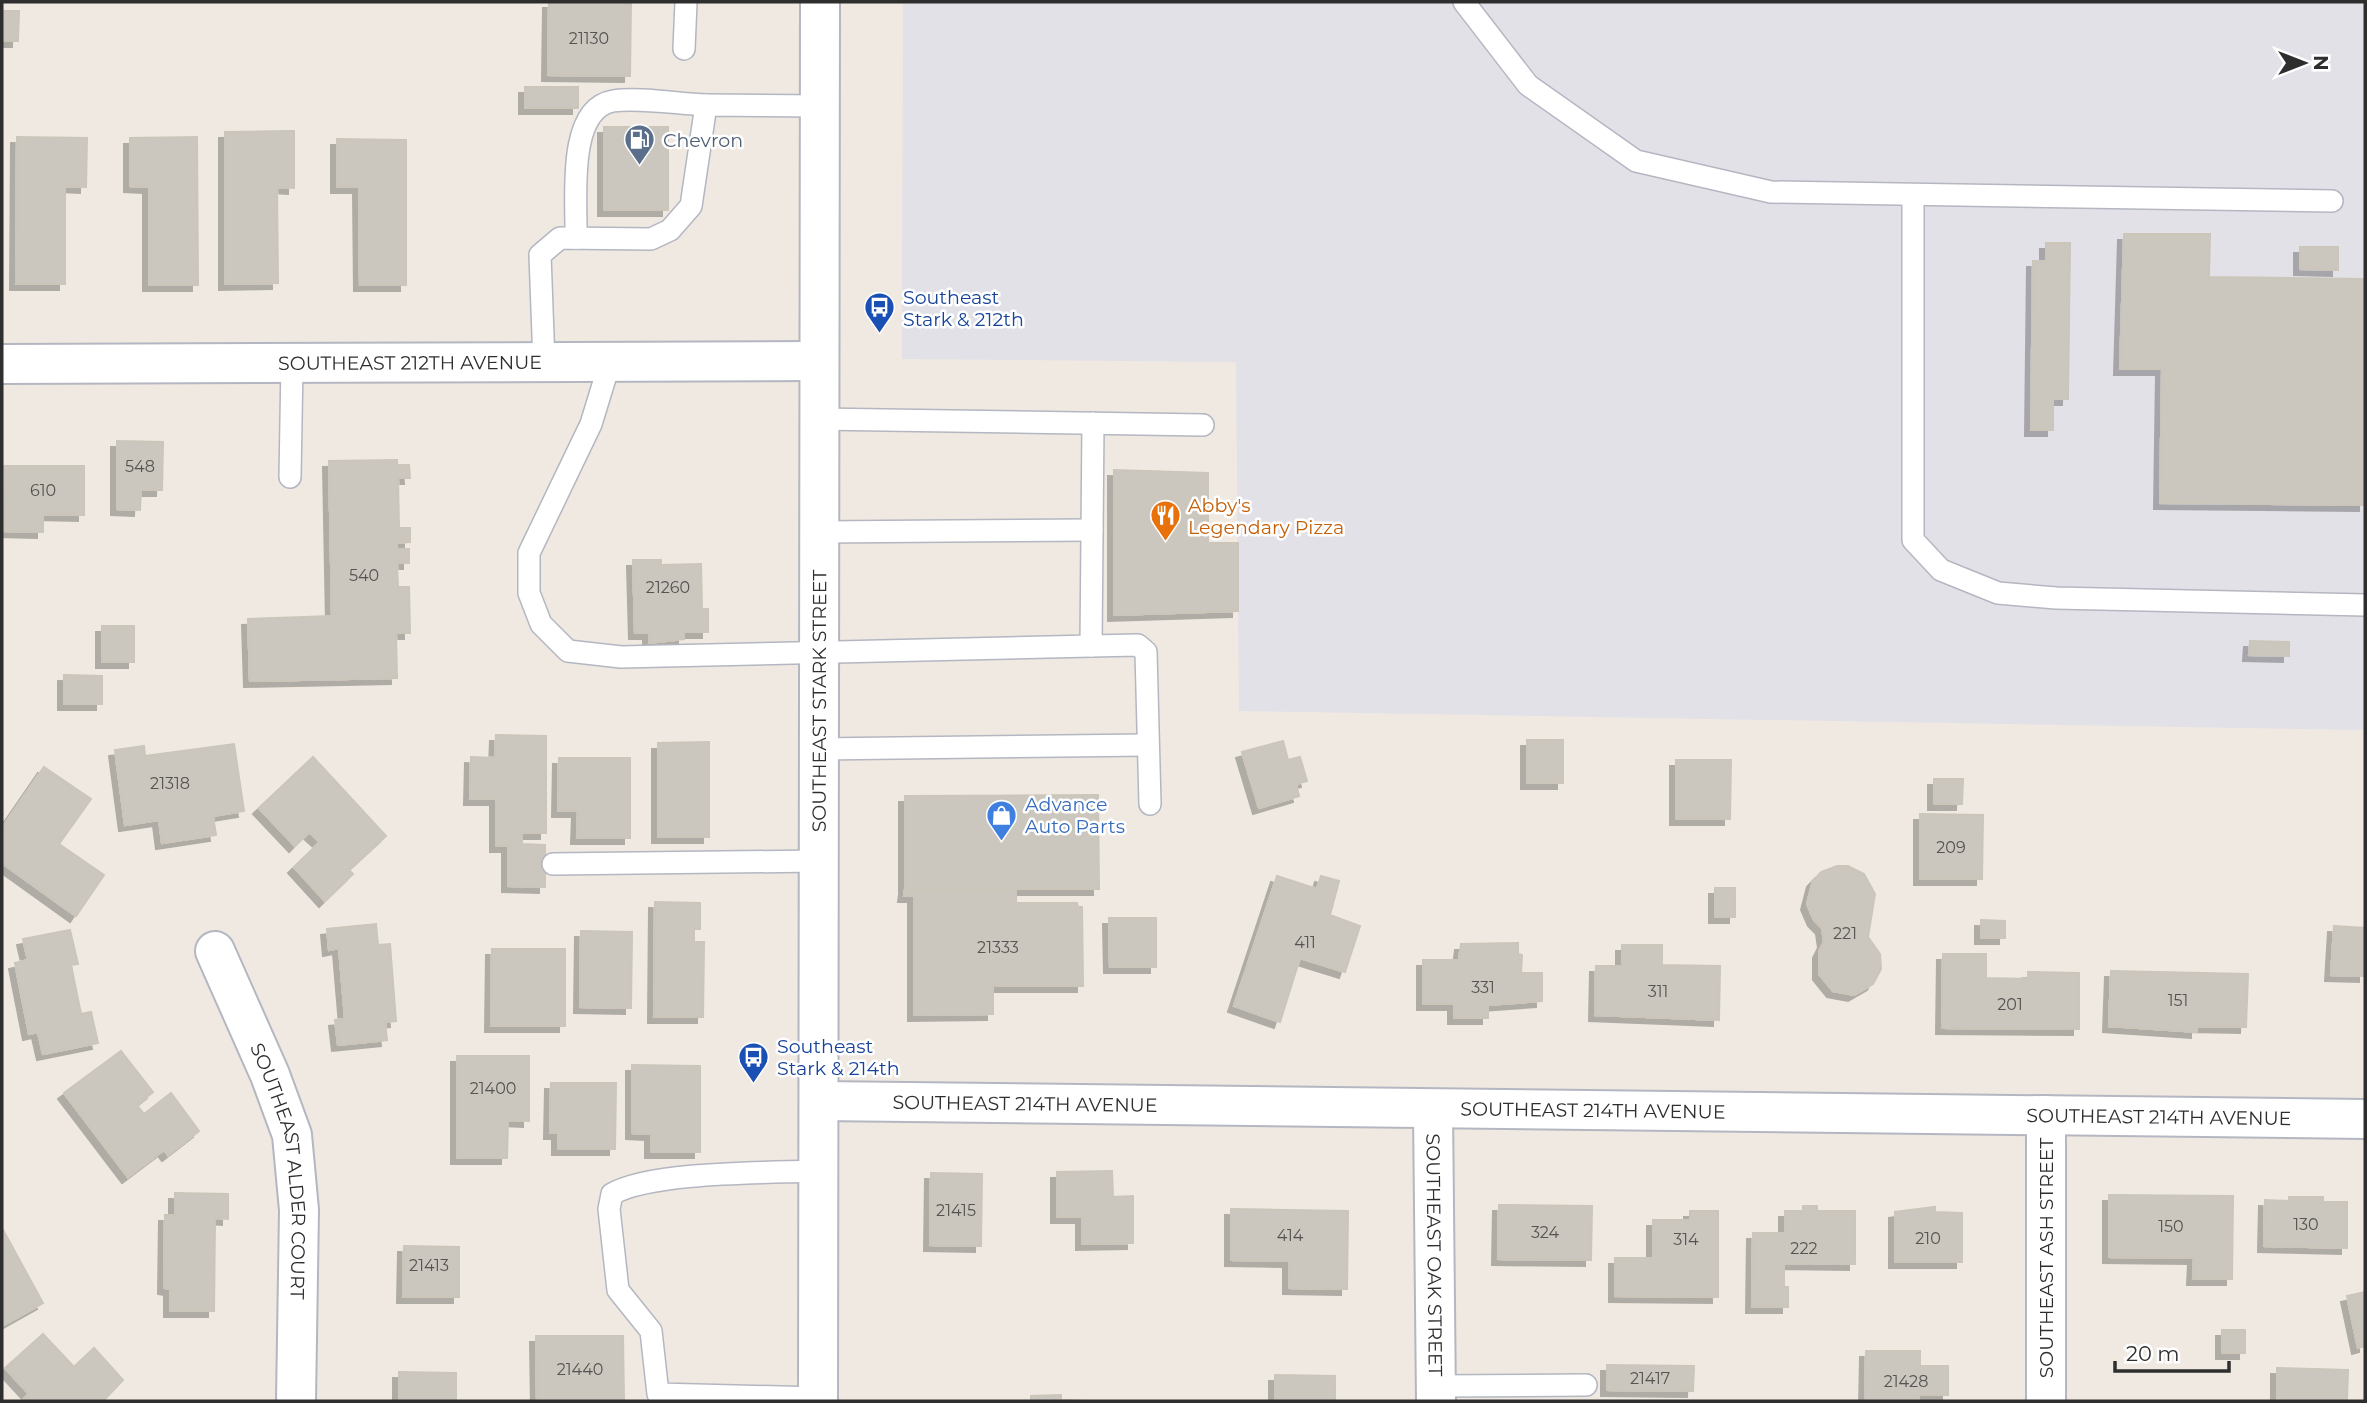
<svg xmlns="http://www.w3.org/2000/svg" width="2367" height="1403" viewBox="0 0 2367 1403" font-family="Montserrat,sans-serif">
<style>
.industrial{fill:#e3e1e8}
.building{fill:#cbc7bf;stroke:#cbc5ba;stroke-width:2;filter:url(#shadow)}
.lines{fill:none;stroke-linecap:round;stroke-linejoin:round}
.service-casing{stroke:#b4b7c1;stroke-width:24}
.minor-casing{stroke:#b4b7c1;stroke-width:42}
.tertiary-casing{stroke:#b4b7c1;stroke-width:42}
.secondary-casing{stroke:#b4b7c1;stroke-width:42}
.service{stroke:#fff;stroke-width:21}
.minor{stroke:#fff;stroke-width:38}
.tertiary{stroke:#fff;stroke-width:38}
.secondary{stroke:#fff;stroke-width:38}
.labels{text-anchor:middle;dominant-baseline:central;stroke-width:5;stroke-linejoin:round;paint-order:stroke}
.number-label{font-size:16px;fill:#555452}
.service-label{font-size:19px;fill:#4e5e75;stroke:#fff;text-anchor:start}
.transit-label{font-size:19px;fill:#164399;stroke:#fff;text-anchor:start}
.street-label{font-size:19px;fill:#2e2e2e;stroke:#fff}
.food-label{font-size:19px;fill:#c56008;stroke:#fff;text-anchor:start}
.shop-label{font-size:19px;fill:#366cbe;stroke:#fff;text-anchor:start}
</style>
<defs>
<filter id="shadow"><feDropShadow dx="-6" dy="6" stdDeviation="0" flood-color="#0004"/></filter>
</defs>
<rect width="100%" height="100%" fill="#efe9e1"/>
<polygon class="industrial" points="903,2 2365,2 2365,730 1239,711 1236,362 902,359"/>
<g class="building">
<polygon points="549,2 631,2 630,76 548,75"/>
<polygon points="2,11 19,11 18,41 2,41"/>
<rect x="525" y="87" width="53" height="21"/>
<rect x="604" y="127" width="64" height="83"/>
<polygon points="294,131 294,188 277,187 278,283 225,284 225,132"/>
<polygon points="17,137 87,138 86,187 65,186 65,284 16,284"/>
<polygon points="197,137 198,285 149,285 149,187 130,186 130,138"/>
<polygon points="337,139 406,140 406,285 360,285 359,187 337,187"/>
<polygon points="2124,234 2210,234 2209,277 2365,279 2365,505 2160,503 2162,369 2120,369"/>
<polygon points="2046,243 2070,243 2068,399 2053,399 2053,430 2031,430 2033,261 2046,261"/>
<polygon points="2300,247 2338,247 2338,270 2300,269"/>
<polygon points="117,441 163,442 162,490 141,490 140,510 117,509"/>
<polygon points="397,460 397,465 409,465 410,478 398,478 399,528 410,528 410,542 397,543 397,549 409,549 409,563 397,563 398,587 409,587 410,633 396,633 397,678 250,681 248,619 332,616 329,461"/>
<polygon points="2,466 84,466 84,515 43,514 43,532 4,531"/>
<polygon points="1114,470 1208,473 1208,543 1238,543 1238,611 1114,615"/>
<polygon points="633,560 661,560 661,565 701,564 702,609 708,609 708,632 684,632 684,639 649,643 649,633 635,633"/>
<rect x="102" y="626" width="32" height="36"/>
<polygon points="2250,641 2289,642 2289,656 2249,655"/>
<polygon points="64,675 102,676 102,704 64,704"/>
<polygon points="496,735 546,736 546,833 522,833 522,844 545,845 545,887 508,886 508,846 496,846 496,799 470,799 471,757 495,758"/>
<rect x="1527" y="740" width="36" height="43"/>
<polygon points="1283,741 1288,760 1300,757 1307,781 1296,784 1299,796 1259,808 1242,752"/>
<polygon points="709,742 709,837 658,837 658,743"/>
<polygon points="234,744 244,811 213,816 216,835 162,843 159,820 125,825 115,750 144,746 145,756"/>
<polygon points="313,757 386,836 349,870 353,874 325,901 294,867 320,842 309,832 295,846 259,808"/>
<polygon points="559,758 630,758 630,838 577,838 578,811 558,811"/>
<polygon points="1676,760 1731,760 1730,819 1676,819"/>
<polygon points="44,767 91,799 59,844 104,875 76,916 2,863 2,828"/>
<polygon points="1934,779 1963,779 1962,804 1934,804"/>
<polygon points="1098,795 1099,889 905,889 905,796"/>
<polygon points="1920,814 1983,815 1982,879 1920,879"/>
<polygon points="1837,866 1848,866 1864,874 1875,894 1868,937 1880,954 1881,969 1873,984 1854,995 1833,991 1819,974 1819,952 1824,942 1822,928 1814,920 1807,904 1813,881 1821,872"/>
<polygon points="1277,876 1317,889 1321,876 1339,881 1330,915 1360,926 1345,972 1300,958 1280,1022 1234,1006"/>
<rect x="1715" y="888" width="20" height="29"/>
<polygon points="905,889 1016,889 1016,903 1077,903 1078,907 1082,907 1083,986 993,986 993,1014 914,1015 914,896 904,896"/>
<polygon points="655,902 700,903 700,929 694,929 694,942 704,942 703,1017 654,1017"/>
<polygon points="1109,918 1156,918 1156,967 1110,967"/>
<polygon points="1981,920 2005,921 2005,938 1981,938"/>
<polygon points="376,924 378,945 390,944 396,1021 385,1022 387,1040 338,1045 335,1020 345,1019 339,948 329,950 327,929"/>
<polygon points="2334,926 2365,928 2365,976 2331,975"/>
<polygon points="70,930 78,964 71,965 81,1014 91,1012 98,1043 43,1054 38,1032 29,1034 15,963 28,960 23,939"/>
<polygon points="581,931 632,932 631,1008 580,1007"/>
<polygon points="1518,943 1518,954 1522,955 1521,973 1542,973 1542,1001 1488,1005 1488,1018 1454,1018 1454,1004 1423,1004 1423,960 1459,960 1461,944"/>
<polygon points="1622,945 1662,945 1662,965 1720,966 1719,1020 1595,1015 1596,966 1622,966"/>
<polygon points="492,949 565,949 565,1026 491,1026"/>
<polygon points="1943,954 1986,954 1986,978 2028,979 2028,972 2079,973 2079,1029 1942,1028"/>
<polygon points="2111,971 2248,974 2246,1027 2197,1026 2197,1032 2109,1026"/>
<polygon points="121,1051 153,1092 137,1105 144,1114 171,1093 199,1131 168,1155 164,1150 128,1177 64,1093"/>
<polygon points="457,1056 529,1056 529,1121 508,1120 507,1158 457,1158"/>
<polygon points="632,1065 700,1066 700,1152 651,1152 651,1134 632,1133"/>
<polygon points="551,1083 616,1083 615,1149 558,1149 558,1133 550,1133"/>
<polygon points="1112,1171 1113,1197 1133,1196 1133,1243 1082,1244 1082,1217 1057,1217 1057,1172"/>
<polygon points="931,1173 982,1174 981,1246 930,1245"/>
<polygon points="175,1193 228,1194 228,1219 215,1218 214,1311 170,1311 170,1289 164,1288 165,1215 175,1215"/>
<polygon points="2109,1195 2233,1196 2232,1279 2193,1279 2194,1258 2109,1257"/>
<polygon points="2289,1197 2323,1197 2323,1202 2347,1202 2347,1248 2264,1246 2265,1200 2289,1201"/>
<polygon points="1499,1205 1592,1206 1591,1260 1498,1259"/>
<polygon points="1803,1206 1817,1206 1817,1211 1855,1211 1855,1264 1784,1263 1784,1287 1788,1287 1788,1307 1752,1307 1753,1233 1785,1233 1785,1211 1803,1211"/>
<polygon points="1935,1207 1935,1212 1962,1213 1962,1262 1895,1262 1895,1212"/>
<polygon points="1231,1209 1348,1211 1347,1289 1289,1288 1289,1261 1231,1260"/>
<polygon points="1690,1211 1718,1211 1718,1297 1615,1296 1615,1258 1653,1258 1653,1220 1690,1220"/>
<polygon points="2,1228 43,1303 2,1326"/>
<polygon points="404,1246 459,1247 459,1297 403,1297"/>
<polygon points="2365,1292 2365,1346 2358,1348 2347,1296"/>
<rect x="2222" y="1330" width="23" height="23"/>
<polygon points="43,1334 74,1367 94,1348 123,1380 103,1401 22,1401 29,1394 5,1368"/>
<polygon points="536,1336 623,1336 624,1401 537,1401"/>
<polygon points="1866,1351 1920,1351 1920,1366 1948,1366 1948,1395 1919,1395 1919,1401 1865,1401"/>
<polygon points="1607,1365 1694,1366 1693,1391 1607,1390"/>
<polygon points="2277,1368 2348,1370 2347,1401 2277,1401"/>
<polygon points="399,1372 456,1373 456,1401 399,1401"/>
<polygon points="1275,1375 1335,1376 1335,1401 1275,1401"/>
<polygon points="1061,1395 1061,1400 1087,1401 1031,1401 1031,1396"/>
</g>
<g class="lines">
<defs>
<g id="service">
<polyline points="1464,2 1528,85 1636,161 1771,192 2332,201"/>
<polyline points="684,49 686,2"/>
<polyline points="1913,195 1913,540 1941,570 1998,593 2056,598 2365,605"/>
<path d="M576,238c1,-36 -10,-129 37,-137 26,-4 66,3 93,4"/>
<polyline points="610,362 591,424 529,553 529,593 541,624 568,651 621,657 1091,646 1093,423"/>
<polyline points="544,363 540,255 560,238 651,239 670,230 691,206 706,105 820,106"/>
<polyline points="818,419 1203,425"/>
<polyline points="290,477 292,364"/>
<polyline points="818,532 1092,530"/>
<polyline points="1091,646 1138,645 1146,652 1150,804"/>
<polyline points="818,749 1148,745"/>
<polyline points="553,864 819,861"/>
<polyline points="1435,1386 1586,1385"/>
<path d="M818,1398l-160,-4 -7,-63 -33,-41 -9,-81 3,-15c40,-23 157,-21 207,-23"/>
</g>
<g id="minor">
<path id="s1" d="M215,951l55,124 22,60 7,75 -3,191"/>
<path id="s2" d="M819,1101l1546,18"/>
<path id="s3" d="M1433,1110l3,291"/>
<polyline points="2046,1115 2046,1401"/>
</g>
<g id="tertiary">
<path id="s4" d="M2,364l816,-3"/>
</g>
<g id="secondary">
<path id="s5" d="M818,1401l2,-1399"/>
</g>
</defs>
<use href="#service" class="service-casing"/>
<use href="#minor" class="minor-casing"/>
<use href="#tertiary" class="tertiary-casing"/>
<use href="#secondary" class="secondary-casing"/>
<use href="#service" class="service"/>
<use href="#minor" class="minor"/>
<use href="#tertiary" class="tertiary"/>
<use href="#secondary" class="secondary"/>
</g>
<defs>
<symbol id="fuel-pin" viewBox="-11 -11 22 30"><path d="M0 17L-7.5 6A9.5 9.5 0 1 1 7.5 6Z" fill="#5c6f8a" stroke="#fff"/><path d="M-5.5-6h7V0h2V4h1.3V-2.5L3-4.5l.8-.8L6-3V5H2.5V1h-1V6h-7ZM-4.2-4.7v3.2H.2V-4.7Z" fill="#fff"/></symbol>
<symbol id="bus-pin" viewBox="-11 -11 22 30"><path d="M0 17L-7.5 6A9.5 9.5 0 1 1 7.5 6Z" fill="#1a4fb4" stroke="#fff"/><path d="M-5-6H5V4H4V6H2V4H-2V6H-4V4H-5ZM-3.5-4V0h7V-4ZM-3.5 1.2v1.5H-2V1.2ZM2 1.2v1.5H3.5V1.2Z" fill="#fff"/></symbol>
<symbol id="restaurant-pin" viewBox="-11 -11 22 30"><path d="M0 17L-7.5 6A9.5 9.5 0 1 1 7.5 6Z" fill="#e8710a" stroke="#fff"/><path d="M-5-6h1v4h1v-4h1v4h1v-4h1v5L-1.5 .5V6h-2V.5L-5-1ZM5-6V6H3V1.5H1.5Q1.5-4 5-6Z" fill="#fff"/></symbol>
<symbol id="shop-pin" viewBox="-11 -11 22 30"><path d="M0 17L-7.5 6A9.5 9.5 0 1 1 7.5 6Z" fill="#3f7fe0" stroke="#fff"/><path d="M-5-2.5h2.3a2.7 3.5 0 0 1 5.4 0H5L5.5 6h-11ZM-1.5-2.5h3a1.5 2.3 0 0 0-3 0Z" fill="#fff"/></symbol>
</defs>
<g fill-rule="evenodd">
<use href="#fuel-pin" x="622" y="122" width="35" height="47"/>
<use href="#bus-pin" x="862" y="290" width="35" height="47"/>
<use href="#restaurant-pin" x="1148" y="498" width="35" height="47"/>
<use href="#shop-pin" x="984" y="798" width="35" height="47"/>
<use href="#bus-pin" x="736" y="1040" width="35" height="47"/>
</g>
<g class="labels">
<g class="number-label">
<text x="589" y="38">21130</text>
<text x="140" y="466">548</text>
<text x="43" y="490">610</text>
<text x="364" y="575">540</text>
<text x="668" y="587">21260</text>
<text x="170" y="783">21318</text>
<text x="1951" y="847">209</text>
<text x="1845" y="933">221</text>
<text x="1305" y="942">411</text>
<text x="998" y="947">21333</text>
<text x="1483" y="987">331</text>
<text x="1658" y="991">311</text>
<text x="2178" y="1000">151</text>
<text x="2010" y="1004">201</text>
<text x="493" y="1088">21400</text>
<text x="956" y="1210">21415</text>
<text x="2306" y="1224">130</text>
<text x="2171" y="1226">150</text>
<text x="1545" y="1232">324</text>
<text x="1290" y="1235">414</text>
<text x="1928" y="1238">210</text>
<text x="1686" y="1239">314</text>
<text x="1804" y="1248">222</text>
<text x="429" y="1265">21413</text>
<text x="580" y="1369">21440</text>
<text x="1650" y="1378">21417</text>
<text x="1906" y="1381">21428</text>
</g>
<g class="service-label">
<text x="663" y="140">Chevron</text>
</g>
<g class="transit-label">
<text x="903" y="297">Southeast<tspan x="903" dy="22">Stark &amp; 212th</tspan></text>
<text x="777" y="1046">Southeast<tspan x="777" dy="22">Stark &amp; 214th</tspan></text>
</g>
<g class="street-label">
<text stroke="none"><textPath href="#s4" startOffset="408">SOUTHEAST 212TH AVENUE</textPath></text>
<text stroke="none"><textPath href="#s5" startOffset="700">SOUTHEAST STARK STREET</textPath></text>
<text stroke="none"><textPath href="#s2" startOffset="206">SOUTHEAST 214TH AVENUE</textPath></text>
<text stroke="none"><textPath href="#s2" startOffset="774">SOUTHEAST 214TH AVENUE</textPath></text>
<text stroke="none"><textPath href="#s2" startOffset="1340">SOUTHEAST 214TH AVENUE</textPath></text>
<text stroke="none"><textPath href="#s1" startOffset="233">SOUTHEAST ALDER COURT</textPath></text>
<text stroke="none"><textPath href="#s3" startOffset="145">SOUTHEAST OAK STREET</textPath></text>
<text transform="translate(2046 1258) rotate(-90)">SOUTHEAST ASH STREET</text>
</g>
<g class="food-label">
<text x="1188" y="505">Abby's<tspan x="1188" dy="22">Legendary Pizza</tspan></text>
</g>
<g class="shop-label">
<text x="1025" y="804">Advance<tspan x="1025" dy="22">Auto Parts</tspan></text>
</g>
</g>
<rect width="2367" height="1403" fill="none" stroke="#2e2e2e" stroke-width="7"/>
<g transform="translate(2304 63) rotate(90)" stroke="#ffffff" stroke-width="5" paint-order="stroke">
<path d="M0-5L12 26L0 18L-12 26Z" fill="#2e2e2e"/>
<text y="-10" font-size="19" font-weight="bold" text-anchor="middle" fill="#2e2e2e">N</text>
</g>
<path d="M2115 1361v10h114v-10" fill="none" stroke="#2e2e2e" stroke-width="3.5"/>
<text x="2126" y="1361" font-size="21" fill="#2e2e2e" stroke="#ffffff" stroke-width="5" paint-order="stroke">20 m</text>
</svg>
